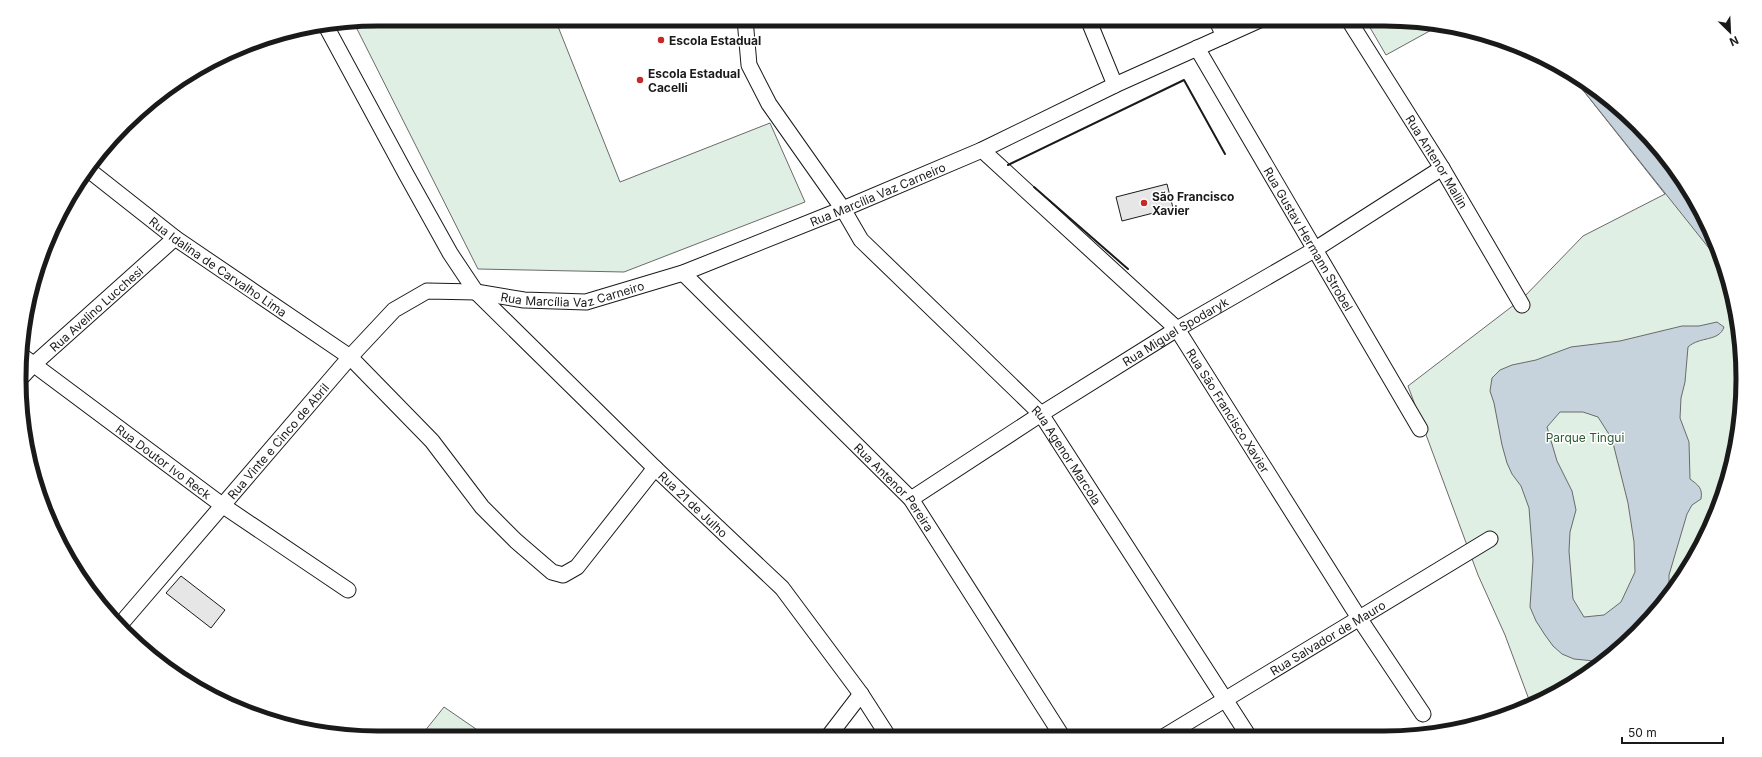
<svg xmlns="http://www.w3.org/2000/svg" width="1762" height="757" viewBox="0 0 1762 757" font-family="Inter,sans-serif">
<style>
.green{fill:#e0efe3;stroke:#6a6a6a}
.water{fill:#c6d2dc;stroke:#6a6a6a;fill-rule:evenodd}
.building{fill:#e6e6e6;stroke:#1a1a1a}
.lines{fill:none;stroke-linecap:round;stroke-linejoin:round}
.minor-casing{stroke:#1a1a1a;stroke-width:17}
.minor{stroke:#fff;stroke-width:15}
.wall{stroke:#1a1a1a;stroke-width:2}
.poi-dot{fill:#c62828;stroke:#fff;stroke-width:1.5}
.labels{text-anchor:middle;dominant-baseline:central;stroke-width:3;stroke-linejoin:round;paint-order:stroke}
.poi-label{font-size:12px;font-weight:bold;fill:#1a1a1a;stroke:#fff;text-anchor:start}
.street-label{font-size:12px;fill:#1a1a1a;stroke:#fff}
.park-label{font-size:12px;fill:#2b5a34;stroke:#fff}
.rim{fill:none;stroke:#1a1a1a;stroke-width:5}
</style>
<rect width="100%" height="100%" fill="#fff"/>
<g class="green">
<polygon points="379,19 555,19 620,182 770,123 805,202 624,272 478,269 354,23"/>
<polygon points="1365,19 1384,19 1435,28 1386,55"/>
<polygon points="1567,70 1621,108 1669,160 1706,220 1731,286 1742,355 1740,426 1724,494 1669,597 1603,664 1531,705 1505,635 1478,575 1408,386 1523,298 1583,236 1665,194"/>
<polygon points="444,707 489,738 422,738 420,737"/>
</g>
<g class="water">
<polygon points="1567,70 1613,103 1672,177 1707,221 1724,267"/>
<path d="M1717,322l7,5c-5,15 -24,9 -36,20l-3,35 -4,16 -1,20 9,24 1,37c8,6 13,9 11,20l-9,6 -5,9 -18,61v21l-65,66 -30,-3 -12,-5 -9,-8 -8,-11 -9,-14 -6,-14 3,-47 -4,-52 -8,-22 -9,-12 -5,-11 -5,-18 -8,-42 -4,-12 2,-13 8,-8 12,-5 24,-5 35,-13 49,-6 62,-15h17zM1583,412l15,5 14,22 16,64 6,39 1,30 -14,30 -17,13 -20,2 -11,-18 -4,-48 1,-19 6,-22 -4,-19 -15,-30 -10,-34 13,-15z"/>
</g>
<g class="building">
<polygon points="1167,184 1173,208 1122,221 1116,197"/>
<polygon points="181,576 225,610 211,628 166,593"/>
</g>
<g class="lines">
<defs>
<g id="minor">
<path id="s1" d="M745,19l4,46 20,39 74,105 18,31 180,174 207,321"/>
<polyline points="1088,19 1115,85"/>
<polyline points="1216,19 1224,36"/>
<path id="s2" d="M1348,19l94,149 80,137"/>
<path id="s3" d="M327,28l79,146 44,79 26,39 179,176 127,120 79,106 27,42"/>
<path id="s4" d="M1197,48l223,381"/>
<path id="s5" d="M982,150l195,179 182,289 64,96"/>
<path id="s6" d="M90,171l85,67 175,119 82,84 50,66 34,34 36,31 11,3 14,-8 78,-99"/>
<path id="s7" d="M683,273l228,226 151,237"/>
<path id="s8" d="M21,355l201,150 126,85"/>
<path id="s9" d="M19,380l14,-15 142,-127"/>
<path id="s10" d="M911,499l130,-85 136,-85 137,-79 128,-82"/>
<path id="s11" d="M119,626l231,-269 44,-47 33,-19 49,1 48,8 62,2 97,-29 160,-64 139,-59 133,-65 147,-66"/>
<path id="s12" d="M1165,736l325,-197"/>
<polyline points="828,737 861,694"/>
</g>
</defs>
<use href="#minor" class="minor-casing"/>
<use href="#minor" class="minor"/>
<g class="wall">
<polyline points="1008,165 1184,80 1225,154"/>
<polyline points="1034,187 1128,269"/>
</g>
</g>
<g class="poi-dot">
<circle cx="661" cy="40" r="4"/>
<circle cx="640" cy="80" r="4"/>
<circle cx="1144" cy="203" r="4"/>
</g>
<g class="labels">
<g class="poi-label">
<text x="669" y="40">Escola Estadual</text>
<text x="648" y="73">Escola Estadual<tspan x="648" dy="14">Cacelli</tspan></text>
<text x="1152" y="196">São Francisco<tspan x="1152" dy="14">Xavier</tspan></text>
</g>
<g class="street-label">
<text stroke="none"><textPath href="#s2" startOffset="168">Rua Antenor Mallin</textPath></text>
<text stroke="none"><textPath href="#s11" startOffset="928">Rua Marcília Vaz Carneiro</textPath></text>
<text stroke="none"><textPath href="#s4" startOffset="221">Rua Gustav Hermann Strobel</textPath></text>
<text stroke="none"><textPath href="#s6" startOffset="160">Rua Idalina de Carvalho Lima</textPath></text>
<text stroke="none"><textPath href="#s11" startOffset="604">Rua Marcília Vaz Carneiro</textPath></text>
<text stroke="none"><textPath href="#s9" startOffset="105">Rua Avelino Lucchesi</textPath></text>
<text stroke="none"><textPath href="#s10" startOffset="313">Rua Miguel Spodaryk</textPath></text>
<text stroke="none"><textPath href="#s5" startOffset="361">Rua São Francisco Xavier</textPath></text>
<text stroke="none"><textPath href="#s11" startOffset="244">Rua Vinte e Cinco de Abril</textPath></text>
<text stroke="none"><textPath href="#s1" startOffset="553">Rua Agenor Marcola</textPath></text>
<text stroke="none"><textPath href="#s8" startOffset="178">Rua Doutor Ivo Reck</textPath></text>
<text stroke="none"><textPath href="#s7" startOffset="301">Rua Antenor Pereira</textPath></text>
<text stroke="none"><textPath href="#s3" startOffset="607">Rua 21 de Julho</textPath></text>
<text stroke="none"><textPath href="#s12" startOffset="190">Rua Salvador de Mauro</textPath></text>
</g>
<g class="park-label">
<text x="1585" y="437">Parque Tingui</text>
</g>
</g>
<path d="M0 0H1762V757H0ZM378 26H1384A352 352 0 0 1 1736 378V379A352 352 0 0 1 1384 731H378A352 352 0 0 1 26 379V378A352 352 0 0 1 378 26Z" fill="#fff" fill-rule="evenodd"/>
<path class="rim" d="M378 26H1384A352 352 0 0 1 1736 378V379A352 352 0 0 1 1384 731H378A352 352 0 0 1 26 379V378A352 352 0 0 1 378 26Z"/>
<g transform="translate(1730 32) rotate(156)" stroke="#ffffff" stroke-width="3" paint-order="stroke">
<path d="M0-3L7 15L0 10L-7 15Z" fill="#1a1a1a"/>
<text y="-6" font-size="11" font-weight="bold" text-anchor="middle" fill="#1a1a1a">N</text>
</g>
<path d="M1622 737v6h101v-6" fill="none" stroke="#1a1a1a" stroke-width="2"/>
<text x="1628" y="737" font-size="12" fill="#1a1a1a" stroke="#ffffff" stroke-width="3" paint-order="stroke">50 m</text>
</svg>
